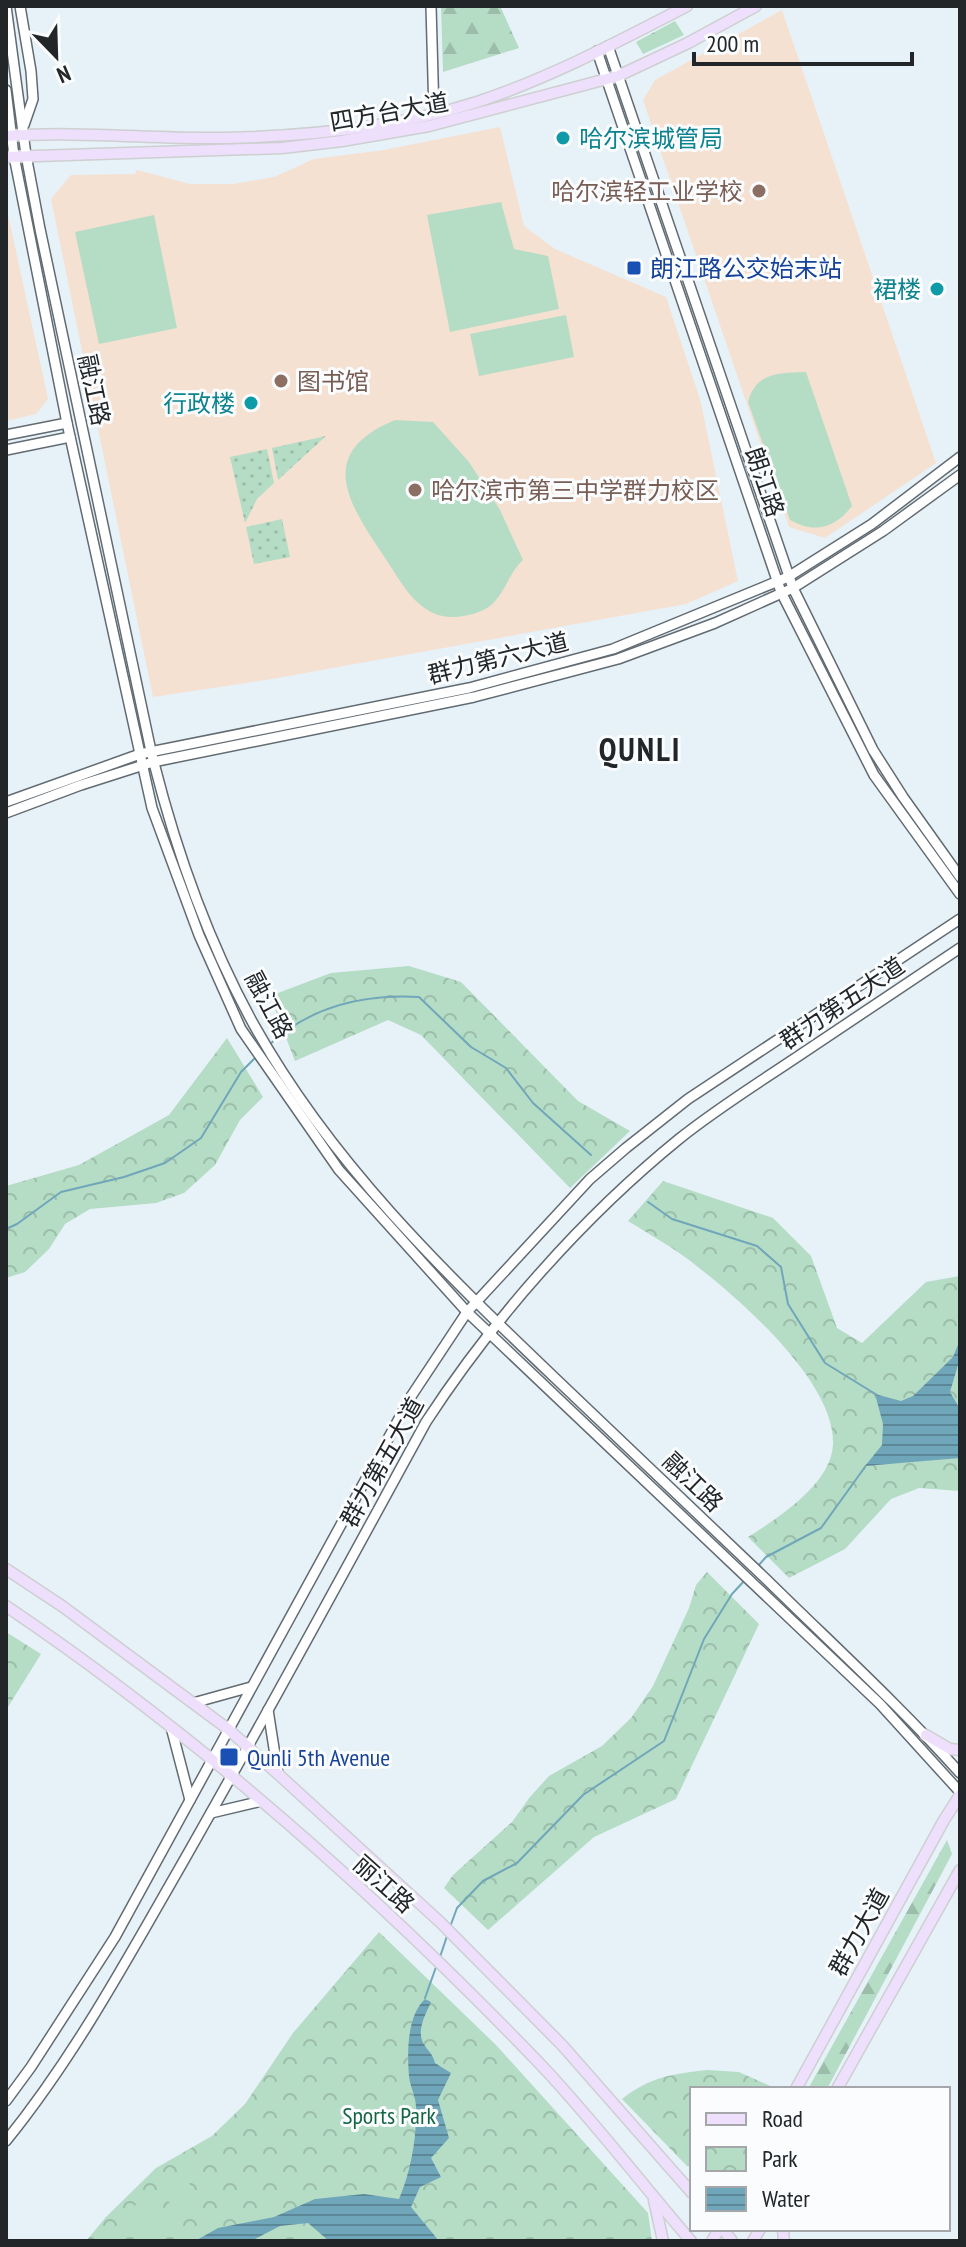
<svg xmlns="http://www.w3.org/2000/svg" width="966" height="2247" viewBox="0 0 966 2247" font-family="'PT Sans Narrow','Noto Sans SC',sans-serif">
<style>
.education{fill:#f5e1d1}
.grass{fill:url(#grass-dots)}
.forest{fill:url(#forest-firs)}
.park{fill:url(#park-crowns)}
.garden{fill:#b5dcc5}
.water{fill:url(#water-rules)}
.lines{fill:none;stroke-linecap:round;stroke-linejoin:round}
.stream{stroke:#70a6ba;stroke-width:2}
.secondary-casing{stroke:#626b72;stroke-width:12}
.primary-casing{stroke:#cecfd0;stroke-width:13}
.secondary{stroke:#fff;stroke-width:9}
.primary{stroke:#eee0fd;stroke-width:10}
.culture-dot{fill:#0f9aa8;stroke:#fafcfe;stroke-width:3}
.education-dot{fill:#8d6e63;stroke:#fafcfe;stroke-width:3}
.transit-dot{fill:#1a4fb4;stroke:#fafcfe;stroke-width:3}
.labels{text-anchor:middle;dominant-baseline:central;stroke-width:6;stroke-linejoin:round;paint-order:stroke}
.street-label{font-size:24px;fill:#222629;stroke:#fafcfe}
.culture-label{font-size:24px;fill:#0d838f;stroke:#fafcfe;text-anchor:end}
.education-label{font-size:24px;fill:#785e54;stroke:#fafcfe;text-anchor:start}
.transit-label{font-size:24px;fill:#164399;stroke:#fafcfe;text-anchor:start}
.park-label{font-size:24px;fill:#146543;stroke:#fafcfe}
.district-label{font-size:32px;font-weight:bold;letter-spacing:2px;fill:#222629;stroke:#fafcfe}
</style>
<defs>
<pattern id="grass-dots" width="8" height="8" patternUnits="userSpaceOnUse" patternTransform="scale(2)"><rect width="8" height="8" fill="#b5dcc5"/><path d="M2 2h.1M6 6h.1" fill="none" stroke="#9bbda9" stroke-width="1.8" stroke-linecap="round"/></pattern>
<pattern id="forest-firs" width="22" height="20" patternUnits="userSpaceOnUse" patternTransform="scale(2)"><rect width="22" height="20" fill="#b5dcc5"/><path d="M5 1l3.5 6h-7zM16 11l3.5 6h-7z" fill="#9bbda9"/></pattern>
<pattern id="park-crowns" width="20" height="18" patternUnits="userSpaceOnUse" patternTransform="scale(2)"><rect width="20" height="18" fill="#b5dcc5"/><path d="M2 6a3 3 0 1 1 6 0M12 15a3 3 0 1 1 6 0" fill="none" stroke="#9bbda9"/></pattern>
<pattern id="water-rules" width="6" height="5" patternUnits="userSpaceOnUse" patternTransform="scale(2)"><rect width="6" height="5" fill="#70a6ba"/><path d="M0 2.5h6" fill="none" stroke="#5c8797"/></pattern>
</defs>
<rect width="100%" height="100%" fill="#e6f1f8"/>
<g class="education">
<polygon points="782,10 936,463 825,538 789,527 643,100 655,80"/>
<polygon points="500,127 524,226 555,249 666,297 700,399 738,581 686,604 272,679 153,697 51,199 71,175 135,174 137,170 190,184 233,184 274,177 314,159 384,150"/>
<polygon points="6,205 48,399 36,414 6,421"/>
</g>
<g class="grass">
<polygon points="326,436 278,480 272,448"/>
<polygon points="267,449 274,483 257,499 245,523 230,457"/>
<polygon points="282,519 290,557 254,564 246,527"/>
</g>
<g class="forest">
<polygon points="441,6 500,6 519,48 443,72"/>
<polygon points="675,21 684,35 643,54 636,42"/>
<polygon points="947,1840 952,1854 827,2089 808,2089"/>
</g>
<g class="park">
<polygon points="409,966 461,982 578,1101 630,1131 570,1188 421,1035 388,1020 295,1061 270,996 331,973"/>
<polygon points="227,1038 263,1097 240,1120 215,1165 184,1193 156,1203 90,1209 65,1224 49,1249 25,1272 6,1278 6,1186 79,1165 169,1115"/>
<path d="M663,1181l110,37 38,38 26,72 25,15 64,-61 34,-6v215l-41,-3 -28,11 -46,50 -56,29 -41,-41c30,-19 83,-53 85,-92 3,-65 -100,-152 -148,-188 -18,-13 -38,-24 -57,-36z"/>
<polygon points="707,1572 759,1624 676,1799 594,1837 488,1930 444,1888 453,1875 512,1822 530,1797 549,1776 602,1746 631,1718 653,1686 689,1608 696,1585"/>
<polygon points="6,1632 41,1654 6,1710"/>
<polygon points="379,1932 496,2045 648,2213 652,2241 86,2241 106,2217 156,2168 212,2136 245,2104 293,2033"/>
<path d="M707,2070l32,2 38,17h-85v76l-5,1 -65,-67c28,-22 50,-25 85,-29z"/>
</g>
<g class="garden">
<polygon points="501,202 514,249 548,256 559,309 450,332 427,215"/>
<polygon points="154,215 177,328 99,344 75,232"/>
<polygon points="566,315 574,357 479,376 470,334"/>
<path d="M806,372l46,134c-17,22 -37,28 -62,14l-42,-118c8,-30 31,-29 58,-30z"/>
<path d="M395,420l38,2 36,40 31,48 23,50c-16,14 -20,43 -42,51 -14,6 -34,9 -48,2 -23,-11 -34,-35 -48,-55 -35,-53 -72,-104 10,-138z"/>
<polygon points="184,2175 202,2204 179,2218 161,2189"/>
<polygon points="150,2192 174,2220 154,2238 130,2210"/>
</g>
<g class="water">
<polygon points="960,1340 960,1358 950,1392 960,1409 960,1458 865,1466 882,1445 883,1424 875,1394 901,1401 913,1396 953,1357"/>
<path d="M425,1999l6,3c-6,14 -16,30 -6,44 5,7 8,9 10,17l16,10 -13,27 11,38 -18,20 10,19 -21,10 -9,20 28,34h-110l-21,-18 -28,3 -29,15h-56l23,-13 56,-11 41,-18 49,-5 35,5c12,-28 18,-62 17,-92 0,-11 -6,-20 -7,-31 -2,-24 -2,-60 16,-77z"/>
</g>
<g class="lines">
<g class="stream">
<path d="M269,1045c42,-39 93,-51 150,-48l52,50 35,21 27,35 58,52"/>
<polyline points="648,1202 672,1219 757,1246 781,1267 788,1304 825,1363 877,1395"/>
<polyline points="6,1229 17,1224 61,1192 124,1177 165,1163 201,1138 241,1072 255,1058"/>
<polyline points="758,1566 766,1557 821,1528 865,1467"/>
<polyline points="450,1927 457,1908 483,1881 517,1863 583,1795 664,1741 704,1639 732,1594 745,1580"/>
<polyline points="440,1957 447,1936"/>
<polyline points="425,1998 436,1967"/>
</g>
<defs>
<g id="secondary">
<path d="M6,6l20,149 14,74 111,522c23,94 56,189 103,274 77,138 188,245 301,353 71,67 141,135 212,202 65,64 132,125 193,193"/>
<polyline points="20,6 31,71 33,99 24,125"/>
<polyline points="431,6 434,114"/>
<polyline points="608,46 793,588 873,750 903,797 960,877"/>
<polyline points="597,51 781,592 874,775 960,894"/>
<polyline points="6,90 14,156 67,423 152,808 199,935 241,1029 339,1170 467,1312 880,1704 960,1792"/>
<polyline points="6,435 67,423"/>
<polyline points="6,450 70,437"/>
<polyline points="6,802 140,754 469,688 613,649 788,577 872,524 960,457"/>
<polyline points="6,813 81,785 153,762 474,697 618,659 715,623 793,588 883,531 960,475"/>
<polyline points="193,1703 251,1687"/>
<polyline points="268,1710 278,1774"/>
<polyline points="171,1727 190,1800"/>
<polyline points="211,1813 262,1801"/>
<polyline points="6,2101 31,2067 115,1937 412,1395 467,1312 590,1179 626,1148 688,1099 960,919"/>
<path d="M6,2141c68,-84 119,-178 173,-272 84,-147 165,-297 247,-447 67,-103 157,-205 253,-283 36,-29 76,-54 115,-80 55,-37 111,-74 166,-111"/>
</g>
<g id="primary">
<path d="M6,136c73,-5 146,3 219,2 83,-2 172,-10 252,-36 73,-24 142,-61 210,-96"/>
<polyline points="6,157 282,148 342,141 429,126 618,76 688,43 756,6"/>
<polyline points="6,1569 62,1606 228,1729 278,1774 440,1922 562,2045 692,2193"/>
<path d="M6,1606c195,132 373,290 536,460 52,55 99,117 149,175"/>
<polyline points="926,1735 950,1749 960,1750"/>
<polyline points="796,2089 944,1820 960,1795"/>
<polyline points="837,2089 960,1870"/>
<polyline points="654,2200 663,2241"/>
<polyline points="723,2229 732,2241"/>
<polyline points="783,2229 784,2241"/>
<polyline points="712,2241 719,2229"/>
<polyline points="753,2241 760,2229"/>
</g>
</defs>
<use href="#secondary" class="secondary-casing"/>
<use href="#primary" class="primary-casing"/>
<use href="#secondary" class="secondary"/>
<use href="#primary" class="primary"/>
</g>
<g class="culture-dot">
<circle cx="563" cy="138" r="8"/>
<circle cx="937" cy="289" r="8"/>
<circle cx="251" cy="403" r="8"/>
</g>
<g class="education-dot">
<circle cx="759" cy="191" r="8"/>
<circle cx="281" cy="381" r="8"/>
<circle cx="415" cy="490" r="8"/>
</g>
<g class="transit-dot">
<rect x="626" y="260" width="16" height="16" rx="4"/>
<rect x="219" y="1747" width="20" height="20" rx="4"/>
</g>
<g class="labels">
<g class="street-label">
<text transform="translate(389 112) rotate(-10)">四方台大道</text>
<text transform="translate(94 390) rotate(78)">融江路</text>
<text transform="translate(765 482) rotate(71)">朗江路</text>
<text transform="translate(498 658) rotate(-14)">群力第六大道</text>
<text transform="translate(842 1003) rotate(-34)">群力第五大道</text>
<text transform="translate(269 1005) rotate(62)">融江路</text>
<text transform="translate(382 1462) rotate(-61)">群力第五大道</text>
<text transform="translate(693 1482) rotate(44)">融江路</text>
<text transform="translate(384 1884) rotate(42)">丽江路</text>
<text transform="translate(859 1932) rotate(-61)">群力大道</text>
</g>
<g class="culture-label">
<text x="579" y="138" text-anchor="start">哈尔滨城管局</text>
<text x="921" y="289">裙楼</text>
<text x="235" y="403">行政楼</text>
</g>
<g class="education-label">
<text x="743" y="191" text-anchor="end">哈尔滨轻工业学校</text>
<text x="297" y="381">图书馆</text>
<text x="431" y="490">哈尔滨市第三中学群力校区</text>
</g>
<g class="transit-label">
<text x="650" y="268">朗江路公交始末站</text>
<text x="247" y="1757">Qunli 5th Avenue</text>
</g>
<g class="park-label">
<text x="389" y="2115">Sports Park</text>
</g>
<g class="district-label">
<text x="640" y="749">QUNLI</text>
</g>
</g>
<rect width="966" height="2247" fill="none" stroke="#222629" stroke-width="16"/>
<rect x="690" y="2087" width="260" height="144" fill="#fafcfe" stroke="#a4a6a9" stroke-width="2"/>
<rect x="706" y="2113" width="40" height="12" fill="#eee0fd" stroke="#a4a6a9" stroke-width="2"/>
<text x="762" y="2127" font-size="24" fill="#222629">Road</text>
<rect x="706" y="2147" width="40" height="24" fill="url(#park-crowns)" stroke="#a4a6a9" stroke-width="2"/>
<text x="762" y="2167" font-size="24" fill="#222629">Park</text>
<rect x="706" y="2187" width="40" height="24" fill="url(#water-rules)" stroke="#a4a6a9" stroke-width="2"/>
<text x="762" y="2207" font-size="24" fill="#222629">Water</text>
<g transform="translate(56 56) rotate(157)" stroke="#fafcfe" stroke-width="6" paint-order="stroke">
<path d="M0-6L14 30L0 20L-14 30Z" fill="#222629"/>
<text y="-12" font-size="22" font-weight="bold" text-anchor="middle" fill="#222629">N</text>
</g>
<path d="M694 52v12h218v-12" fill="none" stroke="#222629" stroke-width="4"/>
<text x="706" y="52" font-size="24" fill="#222629" stroke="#fafcfe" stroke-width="6" paint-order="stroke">200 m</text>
</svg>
